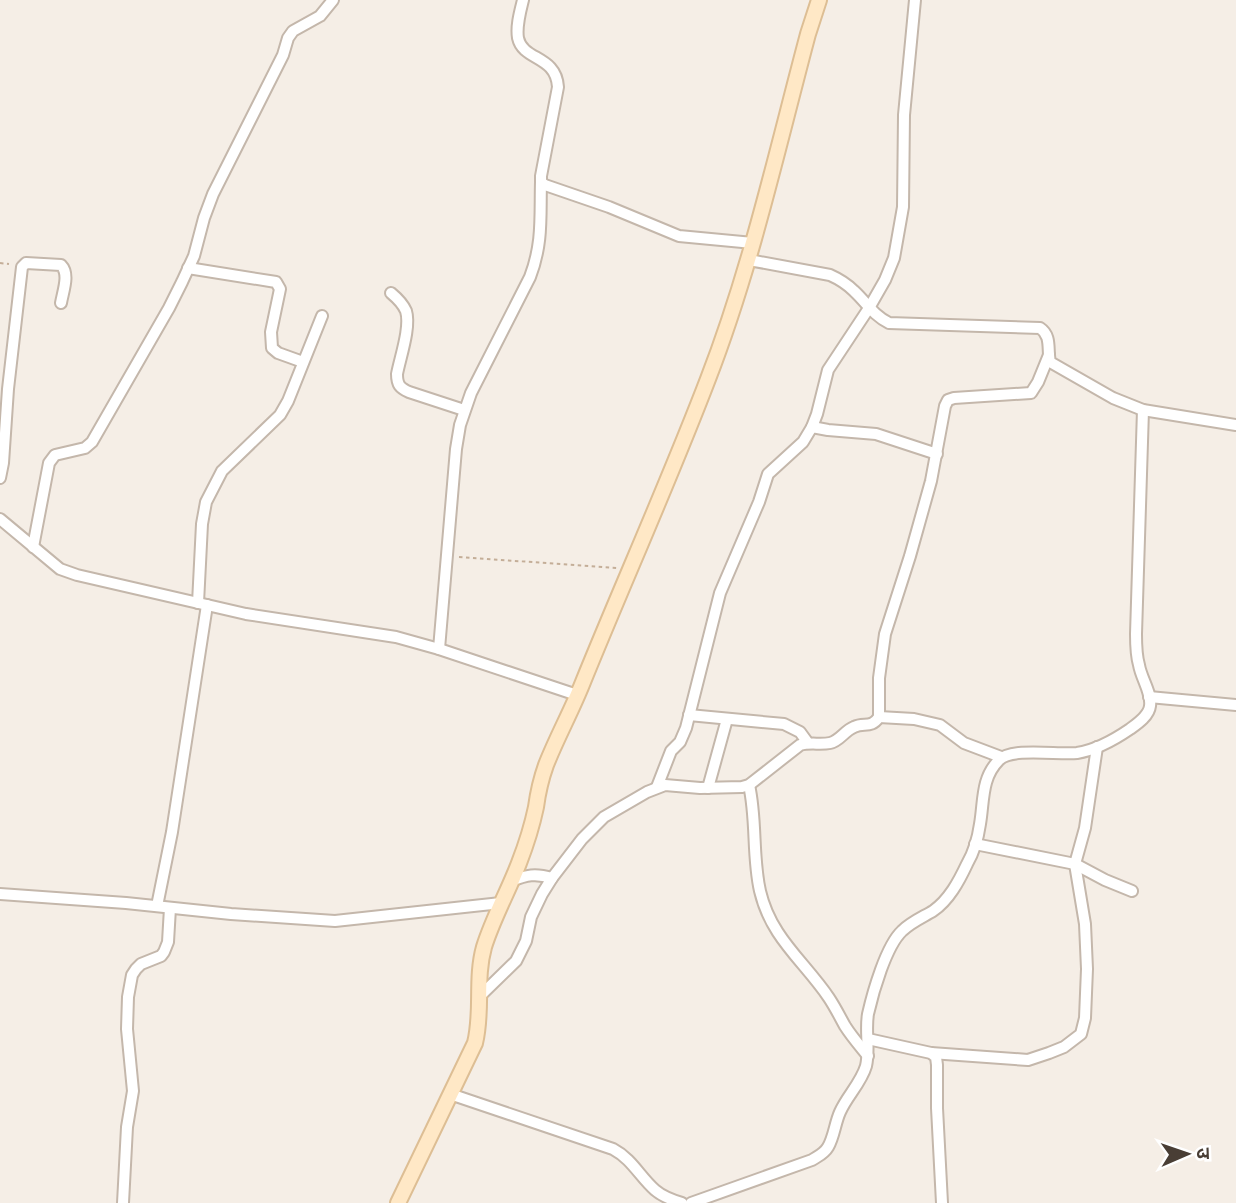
<svg xmlns="http://www.w3.org/2000/svg" width="1236" height="1203" viewBox="0 0 1236 1203" font-family="'Open Sans','Noto Sans Devanagari',sans-serif">
<style>
.lines{fill:none;stroke-linecap:round;stroke-linejoin:round}
.street-casing{stroke:#c4b7ab;stroke-width:14}
.secondary-casing{stroke:#ddbe94;stroke-width:18}
.path{stroke:#c4ae98;stroke-width:2;stroke-dasharray:3.5 3.5;stroke-linecap:butt}
.street{stroke:#fff;stroke-width:10}
.secondary{stroke:#ffe8c6;stroke-width:14}
</style>
<rect width="100%" height="100%" fill="#f5eee6"/>
<g class="lines">
<defs>
<g id="street">
<path d="M523,0c-3,12 -7,26 -5,38 5,23 38,17 40,49l-17,89v6l4,3 64,22 70,29 74,7"/>
<path d="M749,260l81,15c9,4 17,9 24,16 13,12 19,24 35,32l151,5c12,8 7,22 10,34l63,36 30,12 93,15"/>
<polyline points="188,268 276,282 280,289 271,332 272,348 278,353 303,362"/>
<path d="M391,293c6,5 12,11 15,18 5,16 -6,47 -9,63 0,11 3,14 12,18l55,18"/>
<polyline points="812,427 828,430 876,434 937,454"/>
<path d="M0,478l3,-15 5,-74 14,-122 4,-4 35,2c9,9 2,26 0,38"/>
<polyline points="0,519 60,569 77,575 246,614 396,637 439,649 577,695"/>
<polyline points="33,547 49,463 55,455 85,448 92,442 169,308 182,282 194,256 204,218 213,194 283,55 288,38 293,31 320,16 333,0"/>
<polyline points="198,603 202,524 206,502 222,471 280,415 288,401 322,316"/>
<path d="M439,649l17,-200 4,-24 11,-32 59,-116c13,-34 10,-60 11,-95"/>
<polyline points="1149,697 1236,705"/>
<polyline points="689,715 784,724 800,732 808,743"/>
<polyline points="879,717 914,719 940,725 964,743 1001,757"/>
<path d="M749,785c8,35 3,71 11,106 11,47 44,70 69,107 6,9 11,19 16,28 7,11 15,20 23,30"/>
<polyline points="657,787 671,751 680,742 686,728 720,593 759,502 768,474 803,442 812,427 817,414 828,370 869,308 885,280 894,258 903,207 904,115 915,0"/>
<polyline points="708,788 727,719"/>
<polyline points="975,844 1075,864 1105,880 1132,891"/>
<path d="M511,881c16,-6 24,-8 41,-3"/>
<polyline points="0,894 126,903 231,914 335,921 501,903"/>
<polyline points="157,906 172,832 207,605"/>
<path d="M479,997l37,-36 10,-20 5,-24 11,-23 10,-16 30,-39 22,-22 43,-25 18,-7 35,3 42,-1 7,-2 51,-40c10,-3 20,0 30,-2 10,-2 14,-12 24,-16 10,-5 17,2 25,-10v-39l6,-44 25,-78 21,-75 14,-75 3,-6 6,-2 77,-5 7,-11 11,-27"/>
<polyline points="868,1039 931,1053 936,1057 937,1065 937,1108 942,1203"/>
<polyline points="931,1053 1028,1060 1049,1053 1064,1047 1081,1034 1085,1018 1087,969 1085,924 1075,864 1085,828 1097,747"/>
<path d="M450,1094l163,55c19,10 27,28 42,41 8,7 17,10 27,13"/>
<polyline points="123,1203 127,1127 133,1091 127,1029 128,997 132,975 136,969 141,964 161,956 164,952 168,942 170,908"/>
<path d="M691,1203l121,-43c6,-4 12,-6 16,-13 6,-10 7,-24 12,-35 7,-16 21,-29 26,-46 4,-17 -1,-35 2,-52 5,-22 18,-68 34,-83 9,-9 21,-14 31,-20 16,-11 26,-30 34,-47 7,-12 11,-26 13,-40 4,-23 1,-46 19,-64 13,-13 59,-5 78,-7 19,-3 37,-13 53,-24 7,-5 19,-13 20,-23 2,-13 -9,-28 -11,-41 -3,-10 -3,-21 -3,-31l7,-224"/>
</g>
<path id="secondary" d="M398,1203l77,-160c8,-32 0,-64 9,-96 9,-29 24,-55 35,-84 7,-18 13,-37 17,-56 2,-15 5,-28 10,-42 11,-28 26,-55 37,-83 41,-101 86,-201 125,-303 43,-111 69,-229 100,-345l11,-34"/>
</defs>
<use href="#street" class="street-casing"/>
<use href="#secondary" class="secondary-casing"/>
<g class="path">
<polyline points="0,263 9,264"/>
<polyline points="459,557 617,568"/>
</g>
<use href="#street" class="street"/>
<use href="#secondary" class="secondary"/>
</g>
<g transform="translate(1187 1154) rotate(88)" stroke="#ffffff" stroke-width="5" paint-order="stroke">
<path d="M0-5L12 26L0 18L-12 26Z" fill="#493e35"/>
<text y="-10" font-size="19" font-weight="bold" text-anchor="middle" fill="#493e35">उ</text>
</g>
</svg>
